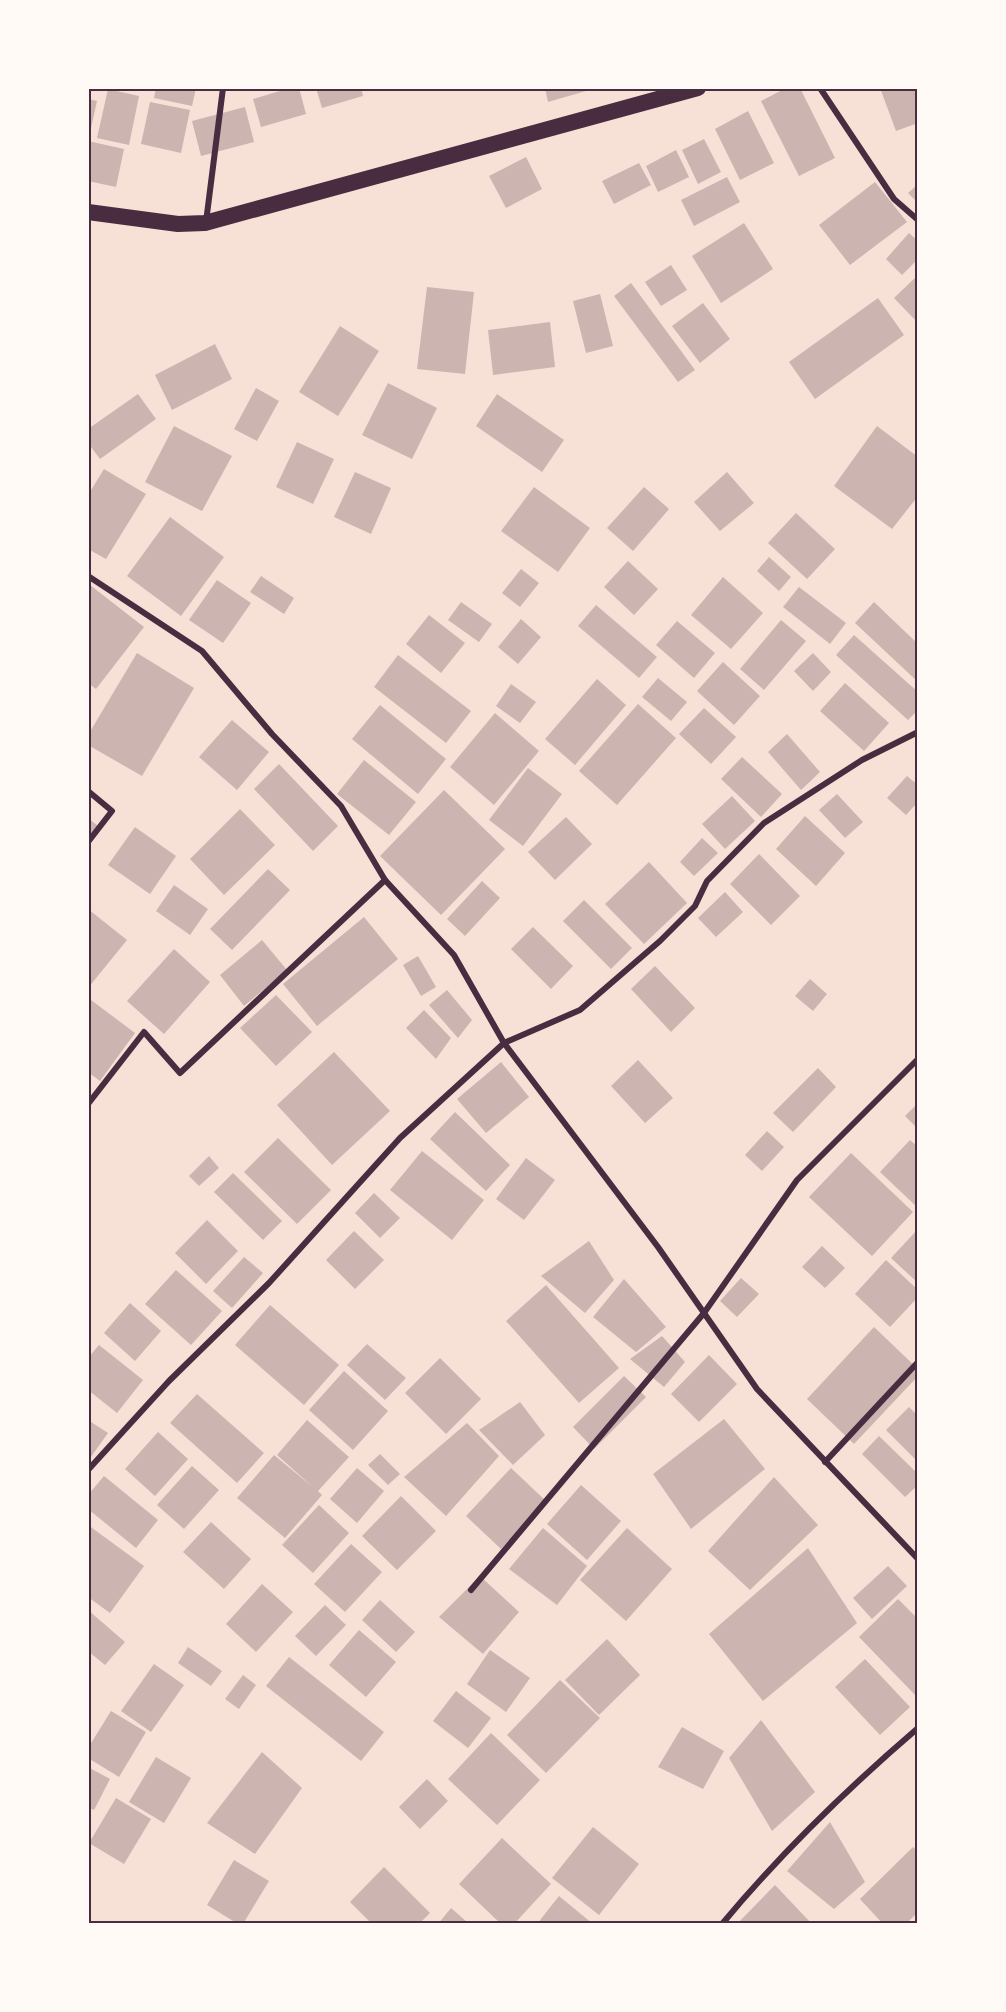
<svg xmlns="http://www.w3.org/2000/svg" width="1006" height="2012" viewBox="0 0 1006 2012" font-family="Cabin,sans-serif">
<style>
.building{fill:#ccb4b1}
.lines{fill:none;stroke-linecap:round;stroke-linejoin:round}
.minor{stroke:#4a2c40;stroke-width:6}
.trunk{stroke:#4a2c40;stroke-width:16}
.neatline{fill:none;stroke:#4a2c40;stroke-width:2}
</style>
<rect width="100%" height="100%" fill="#f7e1d7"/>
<g class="building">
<polygon points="156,88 196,88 192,106 154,98"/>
<polygon points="290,88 299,88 306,114 261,127 253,99"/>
<polygon points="316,88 361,88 363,96 322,108"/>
<polygon points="545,88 592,88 593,89 548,102"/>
<polygon points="786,88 800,88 835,158 799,176 761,101"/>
<polygon points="880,88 918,88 918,123 896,131"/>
<polygon points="108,89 139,96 129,145 97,138"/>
<polygon points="88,99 97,101 89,137 88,137"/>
<polygon points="150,102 190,110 181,153 141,144"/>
<polygon points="245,107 254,142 201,156 192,121"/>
<polygon points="748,111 774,163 740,180 715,129"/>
<polygon points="704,139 721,172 698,184 682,150"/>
<polygon points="88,141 124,149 116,187 88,181"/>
<polygon points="676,150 689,177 658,192 646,166"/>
<polygon points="526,157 542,189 506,208 489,176"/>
<polygon points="639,163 651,185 614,204 602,181"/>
<polygon points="727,177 740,202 694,226 681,200"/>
<polygon points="875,182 907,222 850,265 819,225"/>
<polygon points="918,184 918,203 908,193"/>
<polygon points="744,223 773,269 721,303 692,256"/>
<polygon points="909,233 918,241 918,259 902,275 886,259"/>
<polygon points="671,265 687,290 661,306 645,282"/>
<polygon points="918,275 918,323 894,298"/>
<polygon points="631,283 695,370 678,382 614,296"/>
<polygon points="427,287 474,292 465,374 417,369"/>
<polygon points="600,294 613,346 586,353 573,301"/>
<polygon points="878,298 904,335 815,399 789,362"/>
<polygon points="703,303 730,339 700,363 672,326"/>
<polygon points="550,322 555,367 493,375 488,330"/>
<polygon points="340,326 379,351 338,416 299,392"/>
<polygon points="215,344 232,379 172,410 155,375"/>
<polygon points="388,383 437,408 412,459 362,435"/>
<polygon points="256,388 279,401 257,441 234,429"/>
<polygon points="138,394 156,419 100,459 88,443 88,429"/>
<polygon points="497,394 564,440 542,472 476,426"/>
<polygon points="174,426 232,456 202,511 145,482"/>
<polygon points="877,426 918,457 918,496 892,529 834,486"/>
<polygon points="297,442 334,459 313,504 276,487"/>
<polygon points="104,469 146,494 106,559 88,549 88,495"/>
<polygon points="355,472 391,488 371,534 334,517"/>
<polygon points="727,472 754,503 720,531 694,502"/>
<polygon points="534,487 590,528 558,572 501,531"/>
<polygon points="644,487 669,509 633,551 607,528"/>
<polygon points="796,513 835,549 807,579 768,543"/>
<polygon points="170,517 224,557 181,616 127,576"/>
<polygon points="769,557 791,577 779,591 757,571"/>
<polygon points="628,561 658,589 634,615 604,587"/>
<polygon points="521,569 539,583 520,607 502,593"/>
<polygon points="261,576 294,598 284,614 250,592"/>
<polygon points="723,577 763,613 731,649 691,615"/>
<polygon points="217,580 251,603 223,643 189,620"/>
<polygon points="90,585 144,627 96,689 88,683"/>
<polygon points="799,587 846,623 830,644 783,607"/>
<polygon points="461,602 492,624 479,642 448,620"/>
<polygon points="874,602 918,644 918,682 855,623"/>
<polygon points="596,605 657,657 639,678 578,626"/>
<polygon points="429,615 465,643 441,673 406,644"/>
<polygon points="521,619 541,637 518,664 498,647"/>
<polygon points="781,620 806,641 764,690 740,669"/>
<polygon points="677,621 715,653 694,678 656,645"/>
<polygon points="854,635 918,692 918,710 908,720 836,655"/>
<polygon points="137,653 194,688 142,776 88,745 88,735"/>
<polygon points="813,653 831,672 813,691 794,671"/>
<polygon points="398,655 471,711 446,743 374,687"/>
<polygon points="723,662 760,696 734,725 697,691"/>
<polygon points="658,678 687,702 671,721 642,697"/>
<polygon points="597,679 626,705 575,765 545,739"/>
<polygon points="845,683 889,723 864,751 820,711"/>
<polygon points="511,684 536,702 520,723 496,706"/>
<polygon points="638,704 676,738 617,805 579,771"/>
<polygon points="380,705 446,759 418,794 352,739"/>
<polygon points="704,708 736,737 711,764 679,734"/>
<polygon points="495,713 539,751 494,805 450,767"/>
<polygon points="232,720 269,752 237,790 199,757"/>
<polygon points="787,734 820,772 801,790 768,752"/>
<polygon points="742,757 782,794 761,817 721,779"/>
<polygon points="364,760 416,802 389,835 337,794"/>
<polygon points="279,764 338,826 313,851 254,789"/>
<polygon points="528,768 562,794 523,846 489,820"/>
<polygon points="907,776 918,785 918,802 906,815 887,798"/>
<polygon points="444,790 505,849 441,915 380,856"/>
<polygon points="837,794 863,822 845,838 819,810"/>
<polygon points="732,796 755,821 725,849 702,824"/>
<polygon points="240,809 275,845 224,895 190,859"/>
<polygon points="805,816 845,853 816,886 776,849"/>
<polygon points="566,817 592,844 555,880 528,852"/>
<polygon points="88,818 98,826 88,837"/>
<polygon points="135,827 176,856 150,894 108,865"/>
<polygon points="702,838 718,853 694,876 680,862"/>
<polygon points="759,854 800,896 771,925 730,884"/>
<polygon points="649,862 687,903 644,944 605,904"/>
<polygon points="268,869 290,890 232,950 210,929"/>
<polygon points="482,881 500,898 465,936 447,919"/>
<polygon points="174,885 208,909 190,935 156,911"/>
<polygon points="725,892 743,912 716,937 698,918"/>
<polygon points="584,900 632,948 611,969 563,921"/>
<polygon points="88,909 127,940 88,988"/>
<polygon points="364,917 398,959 317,1026 283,984"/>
<polygon points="533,927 573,966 551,989 511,949"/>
<polygon points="262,940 287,970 244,1006 220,975"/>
<polygon points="174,949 210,982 164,1034 127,1001"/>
<polygon points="418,956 436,987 421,996 403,965"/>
<polygon points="655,966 695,1008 671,1032 631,989"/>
<polygon points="810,979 827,994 813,1011 795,996"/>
<polygon points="447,990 472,1020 458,1038 429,1005"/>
<polygon points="276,995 312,1032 276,1066 240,1028"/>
<polygon points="91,1000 135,1033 100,1081 88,1072 88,1004"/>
<polygon points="424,1010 451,1038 436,1059 406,1028"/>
<polygon points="334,1052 390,1111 332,1165 277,1105"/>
<polygon points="638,1060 673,1098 645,1123 611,1086"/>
<polygon points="501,1062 529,1097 486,1133 457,1099"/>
<polygon points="818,1068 836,1087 793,1132 773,1113"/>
<polygon points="918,1103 918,1129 905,1116"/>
<polygon points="455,1112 510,1165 486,1191 430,1139"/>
<polygon points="767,1131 784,1147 762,1171 745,1155"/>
<polygon points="278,1138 331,1190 297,1224 244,1172"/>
<polygon points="910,1140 918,1147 918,1208 880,1172"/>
<polygon points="422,1151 484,1200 452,1240 390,1190"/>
<polygon points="851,1153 913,1212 872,1256 809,1197"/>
<polygon points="209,1156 219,1168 199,1186 189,1176"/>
<polygon points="526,1158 555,1180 524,1220 496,1199"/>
<polygon points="233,1173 282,1221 263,1240 214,1192"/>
<polygon points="374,1193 400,1218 380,1238 355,1213"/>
<polygon points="207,1220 238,1251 206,1284 175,1253"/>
<polygon points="918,1229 918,1283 891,1258"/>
<polygon points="354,1231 384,1260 355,1289 326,1260"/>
<polygon points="589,1241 614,1280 585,1313 541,1276"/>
<polygon points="822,1246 845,1268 825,1288 802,1267"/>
<polygon points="244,1257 263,1273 232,1308 213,1291"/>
<polygon points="886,1260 918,1290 918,1297 890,1327 855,1294"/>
<polygon points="176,1270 222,1311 191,1345 145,1304"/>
<polygon points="741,1278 759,1294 737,1317 720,1301"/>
<polygon points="624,1279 666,1327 636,1352 593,1317"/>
<polygon points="546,1285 619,1368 579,1403 506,1321"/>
<polygon points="130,1303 161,1331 135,1361 104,1333"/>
<polygon points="270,1305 339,1365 304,1405 235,1345"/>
<polygon points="874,1327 918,1369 918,1376 854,1444 807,1399"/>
<polygon points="662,1336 685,1362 664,1387 630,1359"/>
<polygon points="367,1344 406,1378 385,1400 347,1365"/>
<polygon points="99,1345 143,1380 117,1413 88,1390 88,1358"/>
<polygon points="709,1355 737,1384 699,1422 671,1394"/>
<polygon points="440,1358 481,1399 446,1434 405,1393"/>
<polygon points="344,1371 388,1411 353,1450 309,1410"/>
<polygon points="624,1376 646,1397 594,1449 573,1427"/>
<polygon points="197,1394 264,1453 237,1483 170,1423"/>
<polygon points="520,1402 545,1435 513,1465 479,1430"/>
<polygon points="909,1407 918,1416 918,1462 886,1430"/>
<polygon points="724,1419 765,1469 691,1529 653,1474"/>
<polygon points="88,1420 108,1433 88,1461"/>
<polygon points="307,1420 349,1457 318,1491 322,1495 285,1538 237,1498 274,1455 314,1488 277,1455"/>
<polygon points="467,1423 499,1456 446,1516 404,1477"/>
<polygon points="158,1432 188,1459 155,1496 125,1469"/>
<polygon points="879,1436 918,1474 918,1485 905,1497 862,1454"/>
<polygon points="380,1454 400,1474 388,1485 368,1465"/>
<polygon points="192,1466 219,1490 184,1529 157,1505"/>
<polygon points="357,1468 384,1491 357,1523 330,1499"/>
<polygon points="511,1468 546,1501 501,1549 466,1516"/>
<polygon points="104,1476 158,1520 136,1548 88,1509 88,1495"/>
<polygon points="774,1477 818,1525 750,1590 708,1551"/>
<polygon points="581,1485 621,1521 587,1560 547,1524"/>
<polygon points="401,1496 436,1531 397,1570 362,1536"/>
<polygon points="319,1505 349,1533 313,1573 282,1545"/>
<polygon points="211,1522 251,1559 224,1589 183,1552"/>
<polygon points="88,1525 144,1566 110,1613 88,1597"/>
<polygon points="543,1528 587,1566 557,1605 509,1569"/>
<polygon points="627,1528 672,1569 626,1621 580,1580"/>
<polygon points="351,1544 382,1572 345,1612 314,1584"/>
<polygon points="808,1548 857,1623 763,1701 709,1634"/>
<polygon points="888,1566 907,1586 872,1619 853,1598"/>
<polygon points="480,1576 519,1612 483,1654 439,1617"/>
<polygon points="262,1584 293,1612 256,1652 226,1624"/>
<polygon points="898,1599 918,1619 918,1698 859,1637"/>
<polygon points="380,1600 415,1632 396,1652 362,1620"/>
<polygon points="325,1605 346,1625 316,1656 295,1636"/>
<polygon points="88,1610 125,1642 105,1665 88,1651"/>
<polygon points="359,1630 396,1662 366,1697 329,1665"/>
<polygon points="607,1639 640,1675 599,1715 565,1680"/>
<polygon points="188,1647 222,1671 211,1686 178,1663"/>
<polygon points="490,1650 530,1678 506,1712 467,1684"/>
<polygon points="289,1657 384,1732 361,1761 266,1686"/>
<polygon points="865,1659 910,1707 880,1735 835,1687"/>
<polygon points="154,1664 184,1685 151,1732 121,1711"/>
<polygon points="243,1675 256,1685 239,1709 225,1699"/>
<polygon points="560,1680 600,1718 546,1773 507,1735"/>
<polygon points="456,1691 491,1718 468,1748 433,1721"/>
<polygon points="111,1711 146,1732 119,1777 88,1758 88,1748"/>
<polygon points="761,1720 815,1792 772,1831 729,1758"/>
<polygon points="682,1727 724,1751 703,1789 658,1767"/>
<polygon points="491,1733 540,1780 497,1825 448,1779"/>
<polygon points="262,1752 302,1788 255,1854 207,1823"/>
<polygon points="156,1757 191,1778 164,1823 129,1802"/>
<polygon points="88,1767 110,1779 94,1810 88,1807"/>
<polygon points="427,1779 448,1801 420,1829 399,1807"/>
<polygon points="116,1798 151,1819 124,1864 89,1843"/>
<polygon points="830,1822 865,1882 834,1909 787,1871"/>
<polygon points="593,1827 639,1864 599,1915 552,1878"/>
<polygon points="502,1838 551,1884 514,1924 501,1924 459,1884"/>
<polygon points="913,1847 918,1852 918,1912 906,1924 883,1924 860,1899"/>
<polygon points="234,1860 269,1881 243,1924 238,1924 207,1905"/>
<polygon points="384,1867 430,1913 419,1924 372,1924 350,1902"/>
<polygon points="775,1885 812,1924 737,1924"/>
<polygon points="559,1896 593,1924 537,1924"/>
<polygon points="451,1908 467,1922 465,1924 438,1924"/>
</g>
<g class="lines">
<g class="minor">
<polyline points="820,88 894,199 918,220"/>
<polyline points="206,222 223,88"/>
<polyline points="88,576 202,651 272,734 341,806 385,880 454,955 504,1043 658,1247 757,1389 918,1559"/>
<polyline points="88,791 112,811 88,842"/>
<polyline points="88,1104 144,1032 180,1073 385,880"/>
<polyline points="825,1462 918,1362"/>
<polyline points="88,1470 169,1381 269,1283 400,1138 504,1043 580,1010 660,941 695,906 707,881 764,823 862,760 918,732"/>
<polyline points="471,1590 704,1313 797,1180 918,1059"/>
<path d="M722,1924c59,-71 126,-136 196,-196"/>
</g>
<polyline class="trunk" points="88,212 178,224 205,223 698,88"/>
</g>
<rect width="1006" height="2012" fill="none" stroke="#fffaf5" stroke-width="180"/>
<rect x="90" y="90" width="826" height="1832" class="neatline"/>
</svg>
